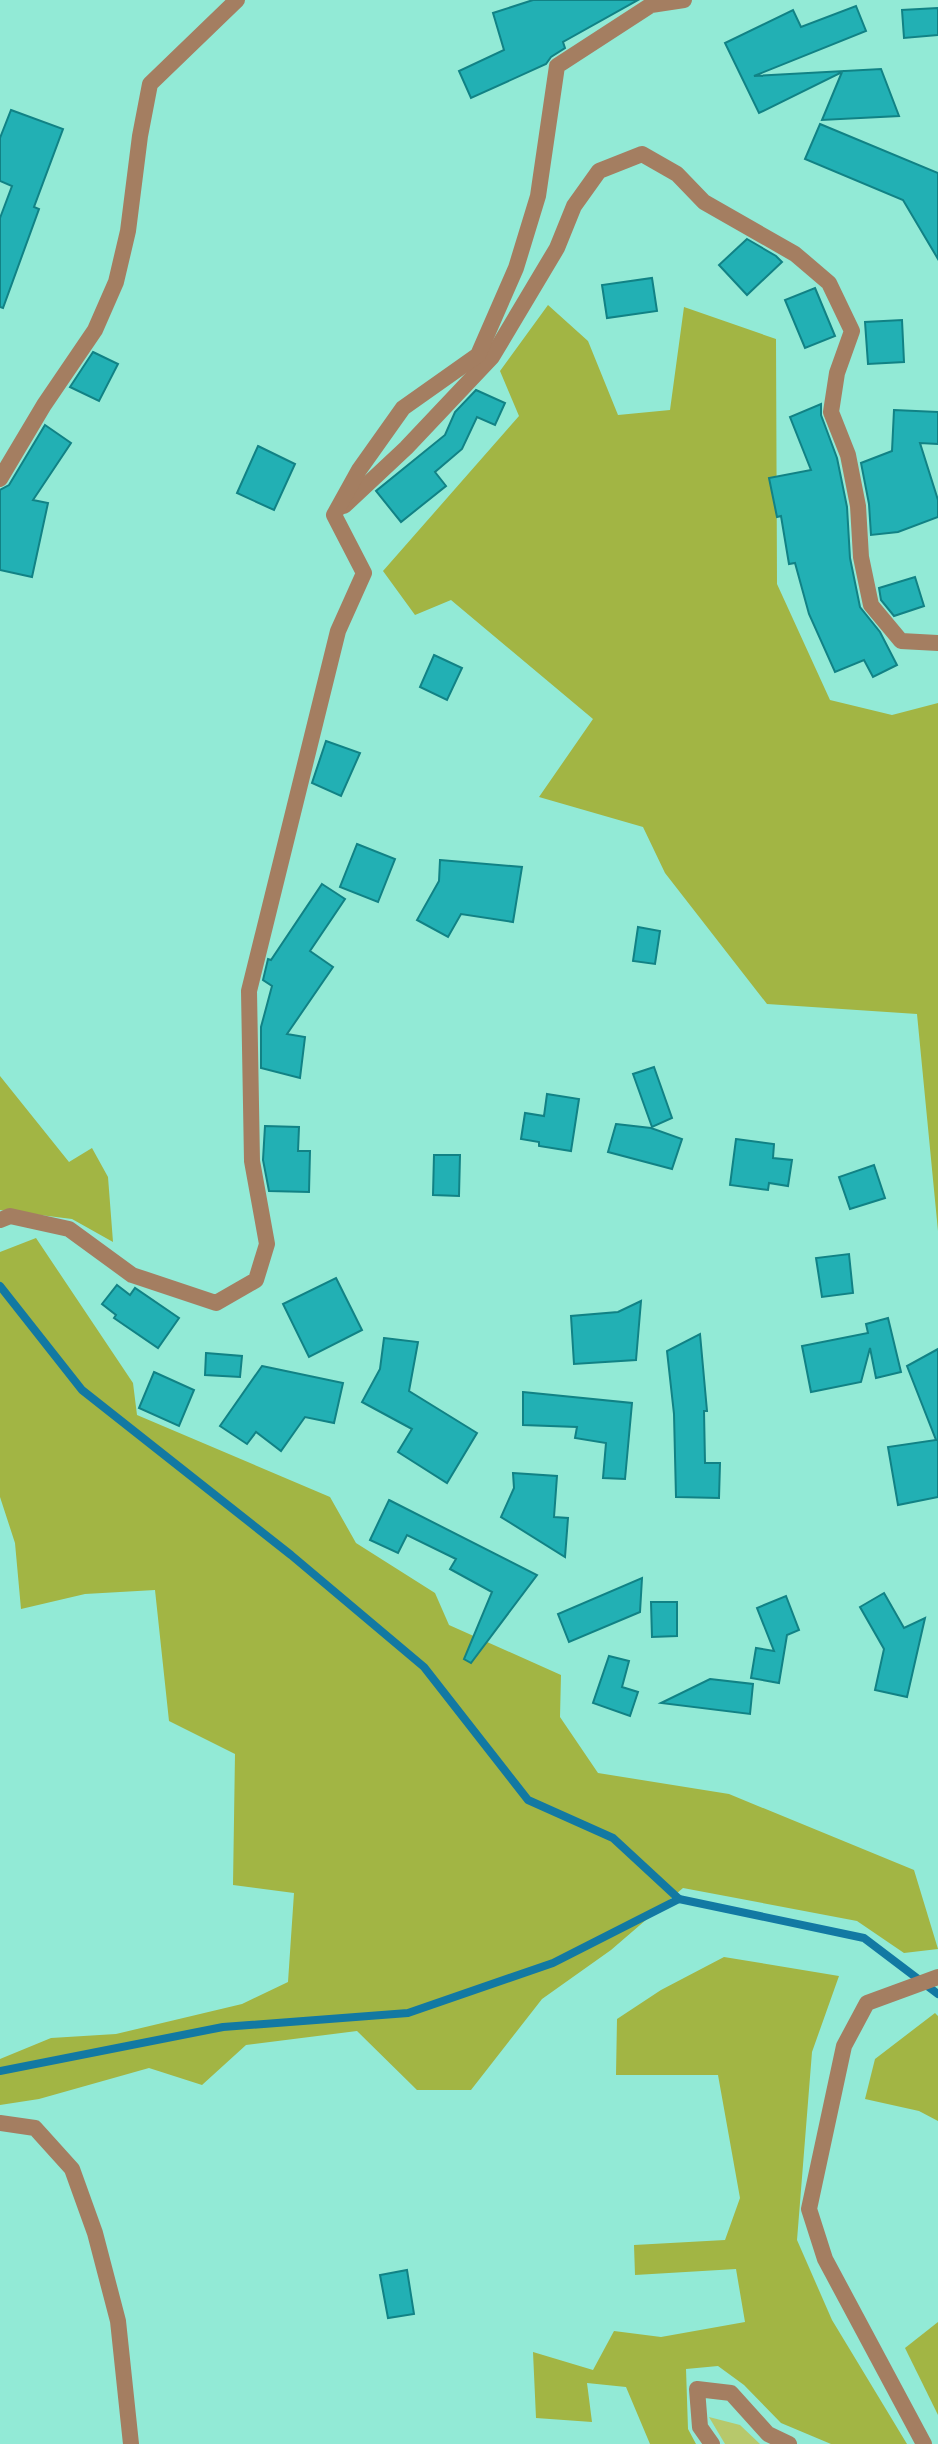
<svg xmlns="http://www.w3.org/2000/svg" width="938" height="2444" viewBox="0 0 938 2444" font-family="'PT Sans',sans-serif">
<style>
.green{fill:#b7c86b}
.forest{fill:#a2b544}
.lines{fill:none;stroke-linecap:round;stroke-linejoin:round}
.stream{stroke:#1279a3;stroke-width:8}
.building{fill:#22b0b4;stroke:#118285;stroke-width:2}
.street{stroke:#a47e61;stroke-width:16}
</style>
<rect width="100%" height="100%" fill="#92ead6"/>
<polygon class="green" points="709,2417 740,2425 760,2444 725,2444"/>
<g class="forest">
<polygon points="548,305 588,341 618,415 670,410 684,307 776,339 777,584 830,700 892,715 938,703 938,1231 917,1014 767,1004 665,873 643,827 539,797 593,719 451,600 415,615 383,571 519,416 500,371"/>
<polygon points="0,1076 69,1162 92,1148 108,1177 113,1242 72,1219 0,1210"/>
<polygon points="36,1238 133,1383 137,1415 330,1497 356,1543 435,1593 449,1625 561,1675 560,1717 598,1773 729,1794 914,1870 938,1949 904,1953 857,1921 683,1888 611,1950 542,1999 471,2090 417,2090 357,2031 246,2045 202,2085 149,2068 39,2099 0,2105 0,2059 51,2038 116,2034 242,2004 288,1982 294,1893 233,1885 235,1754 169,1721 155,1590 85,1594 21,1609 15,1543 0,1497 0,1252"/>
<polygon points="724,1957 839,1976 812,2052 797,2240 832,2320 907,2444 831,2444 781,2423 744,2385 718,2366 686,2369 688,2429 696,2444 650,2444 626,2387 587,2383 592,2422 536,2418 533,2352 593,2370 614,2331 661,2337 745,2322 736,2269 635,2275 634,2245 725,2240 740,2198 718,2075 616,2075 617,2019 661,1990"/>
<polygon points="935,2013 938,2016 938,2121 919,2111 865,2099 875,2059"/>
<polygon points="938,2322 938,2415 905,2348"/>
</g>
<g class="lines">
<g class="stream">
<polyline points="0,1286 82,1390 291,1555 424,1667 528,1800 613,1838 679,1899"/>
<polyline points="0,2071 223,2027 408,2013 553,1963 679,1899 864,1938 938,1994"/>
</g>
</g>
<g class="building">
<polygon points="533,0 638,0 563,42 565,48 551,57 546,64 471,98 459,71 504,50 493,13"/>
<polygon points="856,6 866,31 754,76 881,69 899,116 822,120 842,72 759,113 725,43 793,10 801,27"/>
<polygon points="938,8 938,35 904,38 902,10"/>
<polygon points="11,110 63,129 34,207 39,209 3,308 0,307 0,218 12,186 0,181 0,138"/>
<polygon points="820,124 938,173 938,259 903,200 805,159"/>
<polygon points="747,239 776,256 782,262 747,295 719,265"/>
<polygon points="652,278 657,311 607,318 602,285"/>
<polygon points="815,288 835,336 805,348 785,300"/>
<polygon points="902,320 904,362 868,364 865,322"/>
<polygon points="93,352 118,364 99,401 70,387"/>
<polygon points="476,390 505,403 495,425 477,417 462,449 435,472 446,486 401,522 376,491 445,435 455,412"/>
<polygon points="821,404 821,415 837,458 847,507 850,558 860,607 880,632 897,665 873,677 864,660 835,672 809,614 795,563 789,564 781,516 777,517 769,478 811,470 790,417"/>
<polygon points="894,410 938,412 938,444 920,443 938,500 938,517 898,532 871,535 869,504 861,463 892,451"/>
<polygon points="45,425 71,443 33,500 48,503 32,577 0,570 0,490 9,485"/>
<polygon points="258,446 295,464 274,510 237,493"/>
<polygon points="915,577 924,606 894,616 881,600 879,588"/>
<polygon points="434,655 462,668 447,700 420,687"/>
<polygon points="326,741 360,753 341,796 312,783"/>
<polygon points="357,844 395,859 378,902 340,887"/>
<polygon points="440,860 522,867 513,922 461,914 448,937 417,920 439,881"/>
<polygon points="322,884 345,899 310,951 333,967 287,1034 305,1037 300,1078 261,1068 261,1027 272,986 263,980 268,959 271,960"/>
<polygon points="638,927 660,931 655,964 633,961"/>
<polygon points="654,1067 672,1118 652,1127 633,1074"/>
<polygon points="547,1094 579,1099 571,1151 539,1146 539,1142 521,1139 525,1113 544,1116"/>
<polygon points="616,1124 651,1128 682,1139 672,1169 608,1152"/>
<polygon points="265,1126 299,1127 298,1151 310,1151 309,1192 269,1191 263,1160"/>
<polygon points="736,1139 774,1144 773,1158 792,1160 788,1186 769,1183 768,1190 730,1185"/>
<polygon points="434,1155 460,1155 459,1196 433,1195"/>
<polygon points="874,1165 885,1198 850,1209 839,1177"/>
<polygon points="849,1254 853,1293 822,1297 816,1258"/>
<polygon points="336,1278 362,1330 309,1357 283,1304"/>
<polygon points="117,1285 130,1295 135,1288 179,1318 158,1348 114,1318 116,1315 102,1304"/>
<polygon points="641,1301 636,1360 574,1364 571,1316 618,1312"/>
<polygon points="888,1318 901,1372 876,1378 870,1348 861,1382 811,1392 802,1346 868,1333 866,1324"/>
<polygon points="700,1334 707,1411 704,1411 705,1463 720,1463 719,1498 676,1497 674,1414 667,1351"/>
<polygon points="384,1338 418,1342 409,1391 477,1433 447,1483 398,1452 412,1429 362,1402 380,1369"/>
<polygon points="938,1349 938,1497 898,1505 888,1447 936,1440 907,1366"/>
<polygon points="206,1353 242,1356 240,1377 205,1375"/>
<polygon points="262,1366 343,1383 334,1423 305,1417 281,1451 256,1432 247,1444 220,1426"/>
<polygon points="154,1372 194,1390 179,1426 139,1408"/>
<polygon points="523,1392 632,1403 625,1479 603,1478 606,1443 575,1438 577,1427 523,1425"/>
<polygon points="513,1473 557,1476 554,1517 568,1518 565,1557 501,1517 514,1488"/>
<polygon points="389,1500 537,1575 471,1663 464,1659 492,1592 450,1569 456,1559 407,1535 398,1553 370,1540"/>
<polygon points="642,1578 640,1612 569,1642 558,1614"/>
<polygon points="884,1593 904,1628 925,1618 907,1697 875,1690 884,1649 860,1607"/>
<polygon points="786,1596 799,1630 787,1635 779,1683 751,1678 756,1648 774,1651 757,1608"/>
<polygon points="651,1602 677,1602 677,1636 652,1637"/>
<polygon points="609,1656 629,1661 622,1687 638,1692 630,1716 593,1703"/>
<polygon points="710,1679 753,1684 750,1714 661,1703"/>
<polygon points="407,2270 414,2314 388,2318 380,2275"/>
</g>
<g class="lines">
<g class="street">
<polyline points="0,479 44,405 95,330 116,282 128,231 140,136 150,84 237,0"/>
<polyline points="344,506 406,448 492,357 557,248 574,206 599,171 642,154 677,174 704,202 795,254 829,283 852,331 837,373 831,412 848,455 858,506 861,557 871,605 901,641 938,643"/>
<polyline points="0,1220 10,1216 69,1229 132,1275 216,1303 256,1280 267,1244 252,1161 249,991 338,631 364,573 334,515 359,470 403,408 478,355 516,268 538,196 557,66 651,5 684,0"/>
<polyline points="0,2123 35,2128 72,2169 95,2233 118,2321 131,2444"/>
<polyline points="712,2444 700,2427 697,2389 731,2393 768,2434 789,2444"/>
<polyline points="924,2444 825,2259 809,2209 844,2046 867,2003 938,1977"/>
</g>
</g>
</svg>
